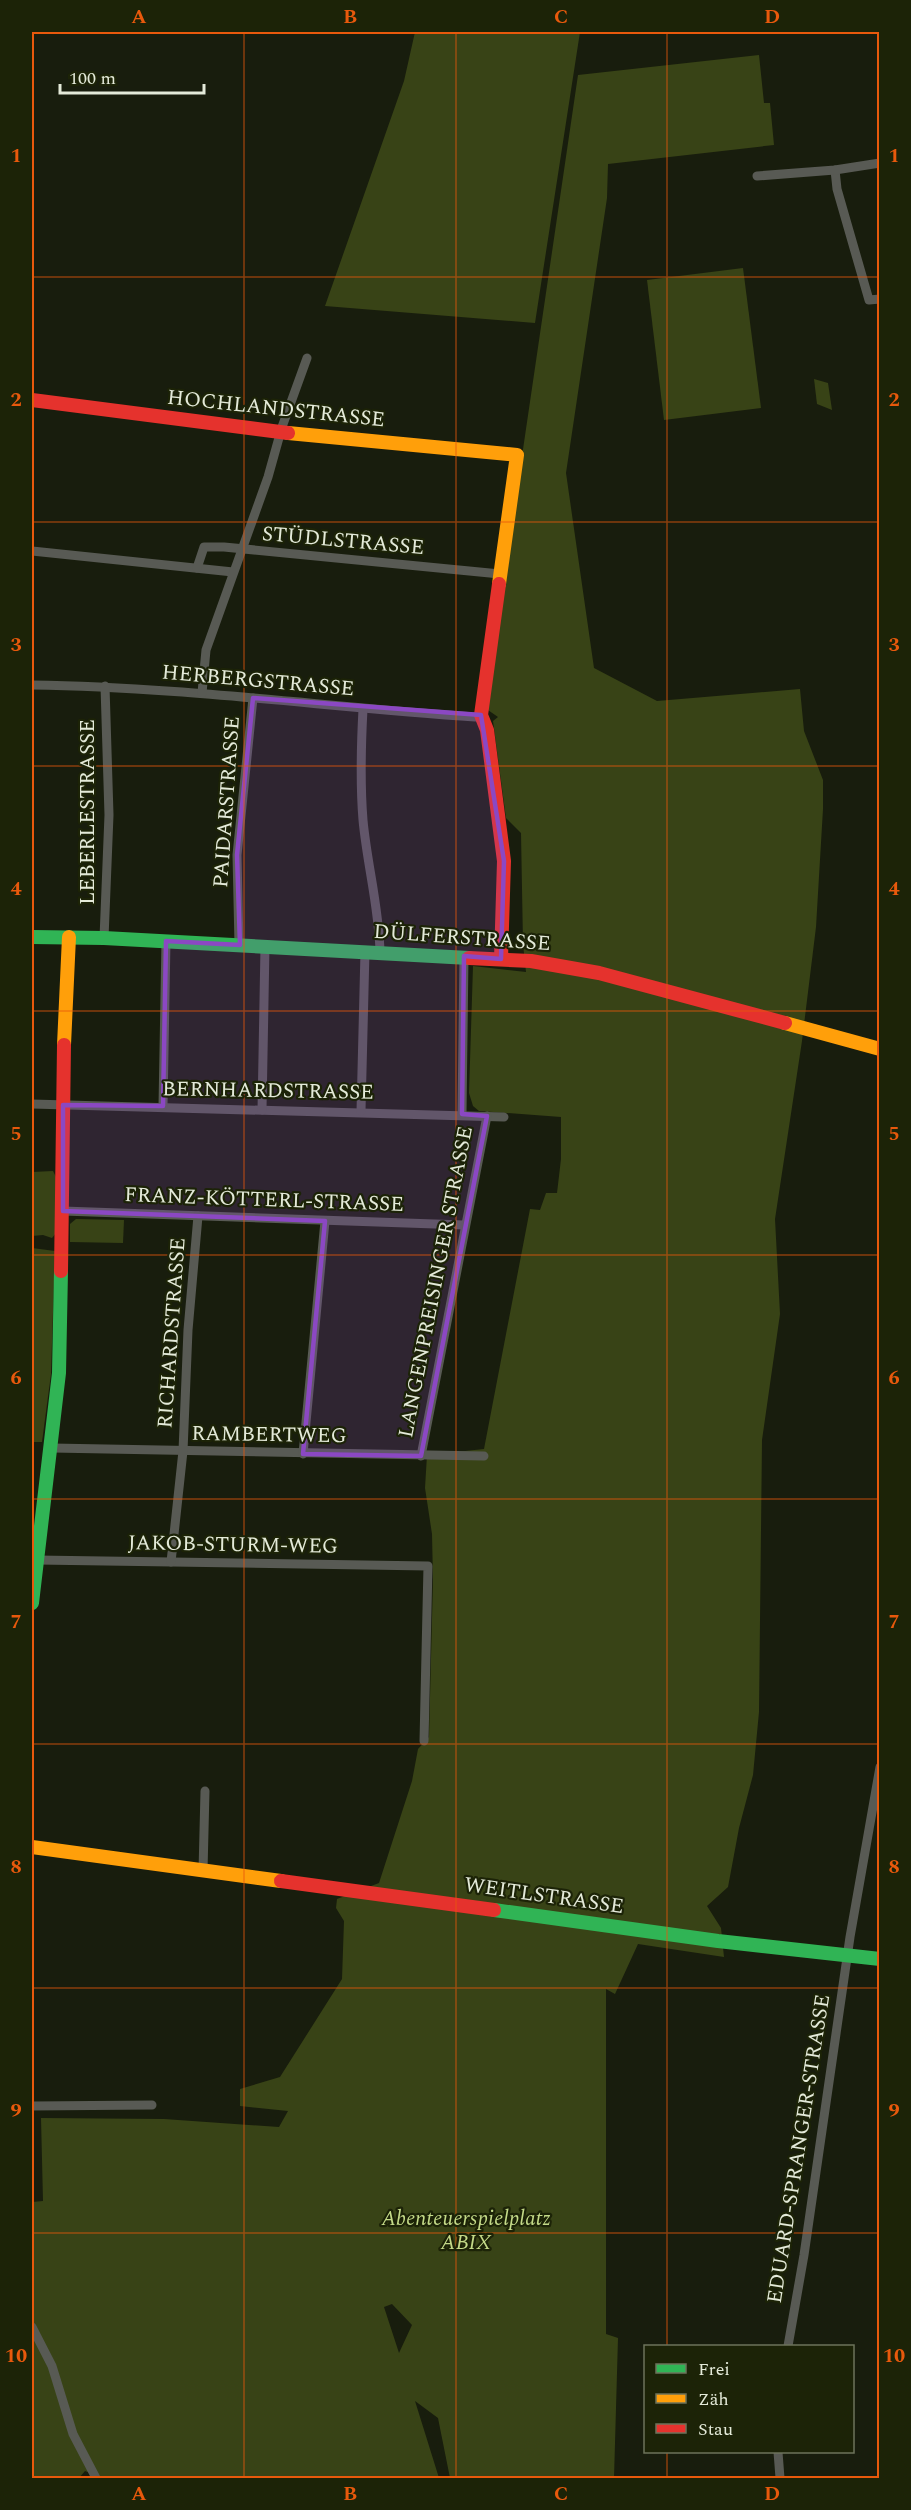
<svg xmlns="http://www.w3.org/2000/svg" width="911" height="2510" viewBox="0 0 911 2510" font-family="Spectral,serif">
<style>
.green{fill:#384316;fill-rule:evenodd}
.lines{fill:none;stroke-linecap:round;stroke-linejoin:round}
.street{stroke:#585a54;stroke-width:9}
.fast{stroke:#30b455;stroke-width:14}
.slow{stroke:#ff9f0a;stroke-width:14}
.jam{stroke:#e5322d;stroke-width:14}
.marked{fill:#8b48c3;fill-opacity:0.2;stroke:#8b48c3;stroke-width:4.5;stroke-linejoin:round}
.grid{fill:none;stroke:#e8590c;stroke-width:1.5;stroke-opacity:0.55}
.labels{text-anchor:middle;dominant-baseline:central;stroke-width:4.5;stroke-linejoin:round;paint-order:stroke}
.street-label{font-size:21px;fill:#e4ead9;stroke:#1c2307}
.park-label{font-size:21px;font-style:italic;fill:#c4da88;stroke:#1c2307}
.neatline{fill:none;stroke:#e8590c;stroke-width:2}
.grid-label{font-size:20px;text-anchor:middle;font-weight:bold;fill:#e8590c}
</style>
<rect width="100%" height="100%" fill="#181d0d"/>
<g class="green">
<polygon points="415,32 580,32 535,323 325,306 404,81"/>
<path d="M759,55l5,48h6l4,42 -166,19 -1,34 -41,275 28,195 63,33 143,-12 4,42 19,49v29l-7,118 -14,114 -27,178 5,95 -18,126 -3,272 -6,63 -14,53 -11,59 -21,19 14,22 3,29 -86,-13 -23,50 -9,-5v345l12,4 -4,140h-164l-12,-60 -23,-17 24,77h-336l-18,-7 -6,7h-47v-276l11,-1 -2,-83 123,1 115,8 9,-16 -48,-5v-17l40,-12 62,-98 2,-58 -8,-13 1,-9 42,-16 33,-102 6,-32 11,-12 4,-157 -1,-46 -7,-46 2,-33 57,-6 46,-240 10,1 6,-17h11l4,-34v-42l-82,-6 -6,-5 -4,-13 4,-127 53,6 -3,-28 -2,-111 -15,-15 -13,-97 5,-4 -13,-9 93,-633zM392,2304l20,21 -13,28 -15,-46z"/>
<polygon points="743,268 761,408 664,420 647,280"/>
<polygon points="814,379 828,383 832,410 817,404"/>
<polygon points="53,1171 57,1179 56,1233 52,1238 43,1235 32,1236 32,1172"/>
<polygon points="76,1219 124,1220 123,1243 70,1242 70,1224"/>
<polygon points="32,1248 55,1251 51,1374 42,1442 32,1442"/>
</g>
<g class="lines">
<g class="street">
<polyline points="835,170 837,189 869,300 880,299"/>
<polyline points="757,176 835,170 880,163"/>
<polyline points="32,551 233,572"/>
<polyline points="197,568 204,547 224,547 500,574"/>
<path d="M32,685c148,2 295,22 443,32l6,-2"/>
<polyline points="202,693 206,650 268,477 282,427 307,358"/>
<path d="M363,709c-2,37 -3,74 0,111 4,44 16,87 17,132"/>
<polyline points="104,938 109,815 105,686"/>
<polyline points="239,945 237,855 253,698"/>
<polyline points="32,1104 504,1117"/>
<polyline points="163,1106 166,941"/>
<polyline points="262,1110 265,946"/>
<polyline points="361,1111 365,951"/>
<polyline points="462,1114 464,956"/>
<polyline points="63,1211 464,1225"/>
<polyline points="52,1448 484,1456"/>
<polyline points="303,1454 325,1221"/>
<polyline points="421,1456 487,1116"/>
<polyline points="37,1560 428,1566 424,1741"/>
<polyline points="171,1562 183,1451 188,1330 198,1216"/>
<polyline points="203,1871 205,1791"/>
<polyline points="32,2106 152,2105"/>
<polyline points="32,2327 52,2366 73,2434 96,2478"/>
<polyline points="788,2346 804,2255 850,1937 880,1767"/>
<polyline points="778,2452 780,2478"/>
</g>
<g class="fast">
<polyline points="32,937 104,938 469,958"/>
<polyline points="32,1603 59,1373 61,1271"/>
<polyline points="494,1910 718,1941 880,1959"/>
</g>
<g class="slow">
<polyline points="288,433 517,455 499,584"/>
<polyline points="785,1023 880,1049"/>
<polyline points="64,1045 69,937"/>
<polyline points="32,1847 281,1881"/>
</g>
<g class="jam">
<polyline points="32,400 288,433"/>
<polyline points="499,584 481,715 487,730 504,861 501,959"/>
<polyline points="469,958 531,961 599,973 785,1023"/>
<polyline points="61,1271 64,1045"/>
<polyline points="281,1881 494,1910"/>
</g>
</g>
<path class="marked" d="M253,698l228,17 23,146 -3,98 -37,-3 -2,158 25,2 -66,340 -118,-2 22,-233 -262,-10v-106l100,1 3,-165 74,4 -3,-90z"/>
<path class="grid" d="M244,32v2446M456,32v2446M667,32v2314M32,277h848M32,522h848M32,766h848M32,1011h848M32,1255h848M32,1499h848M32,1744h848M32,1988h848M32,2233h848M667,2452v26"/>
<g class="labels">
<g class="street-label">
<text transform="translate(276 409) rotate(6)">HOCHLANDSTRASSE</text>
<text transform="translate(343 541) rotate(5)">STÜDLSTRASSE</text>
<text transform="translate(258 681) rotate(5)">HERBERGSTRASSE</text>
<text transform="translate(227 802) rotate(-86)">PAIDARSTRASSE</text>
<text transform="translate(88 812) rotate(-90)">LEBERLESTRASSE</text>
<text transform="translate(462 938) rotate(4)">DÜLFERSTRASSE</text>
<text transform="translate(268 1091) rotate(1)">BERNHARDSTRASSE</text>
<text transform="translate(264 1200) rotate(2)">FRANZ-KÖTTERL-STRASSE</text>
<text transform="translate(436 1282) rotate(-79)">LANGENPREISINGER STRASSE</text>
<text transform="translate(172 1333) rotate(-86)">RICHARDSTRASSE</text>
<text transform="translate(269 1435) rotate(1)">RAMBERTWEG</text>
<text transform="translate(233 1545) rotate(1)">JAKOB-STURM-WEG</text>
<text transform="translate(544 1896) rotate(8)">WEITLSTRASSE</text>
<text transform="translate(799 2149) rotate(-81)">EDUARD-SPRANGER-STRASSE</text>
</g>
<g class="park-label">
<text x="466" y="2219">Abenteuerspielplatz<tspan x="466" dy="24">ABIX</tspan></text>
</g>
</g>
<rect width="911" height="2510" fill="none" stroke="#1c2307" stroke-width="66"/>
<rect x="644" y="2345" width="210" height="108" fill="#1c2307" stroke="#6c735b" stroke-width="1.5"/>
<rect x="656" y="2364" width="30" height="9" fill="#30b455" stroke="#6c735b" stroke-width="1.5"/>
<text x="698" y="2375" font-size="18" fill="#e4ead9">Frei</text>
<rect x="656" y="2394" width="30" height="9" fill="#ff9f0a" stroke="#6c735b" stroke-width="1.5"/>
<text x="698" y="2405" font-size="18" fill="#e4ead9">Zäh</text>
<rect x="656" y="2424" width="30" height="9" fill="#e5322d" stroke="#6c735b" stroke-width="1.5"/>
<text x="698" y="2435" font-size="18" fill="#e4ead9">Stau</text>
<path d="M60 84v9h144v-9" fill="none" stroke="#e4ead9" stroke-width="3"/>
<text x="69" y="84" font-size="18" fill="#e4ead9" stroke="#1c2307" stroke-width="4.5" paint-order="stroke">100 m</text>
<rect x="33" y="33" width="845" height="2444" class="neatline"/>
<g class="grid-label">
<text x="139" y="23">A</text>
<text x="350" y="23">B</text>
<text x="561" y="23">C</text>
<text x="772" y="23">D</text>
<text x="16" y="162">1</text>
<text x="894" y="162">1</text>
<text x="16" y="406">2</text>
<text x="894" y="406">2</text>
<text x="16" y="651">3</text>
<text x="894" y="651">3</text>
<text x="16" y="895">4</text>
<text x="894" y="895">4</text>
<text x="16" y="1140">5</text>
<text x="894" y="1140">5</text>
<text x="16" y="1384">6</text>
<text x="894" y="1384">6</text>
<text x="16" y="1628">7</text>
<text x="894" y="1628">7</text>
<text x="16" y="1873">8</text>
<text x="894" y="1873">8</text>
<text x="16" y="2117">9</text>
<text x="894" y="2117">9</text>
<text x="16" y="2362">10</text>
<text x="894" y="2362">10</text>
<text x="139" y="2500">A</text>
<text x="350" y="2500">B</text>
<text x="561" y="2500">C</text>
<text x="772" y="2500">D</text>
</g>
</svg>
